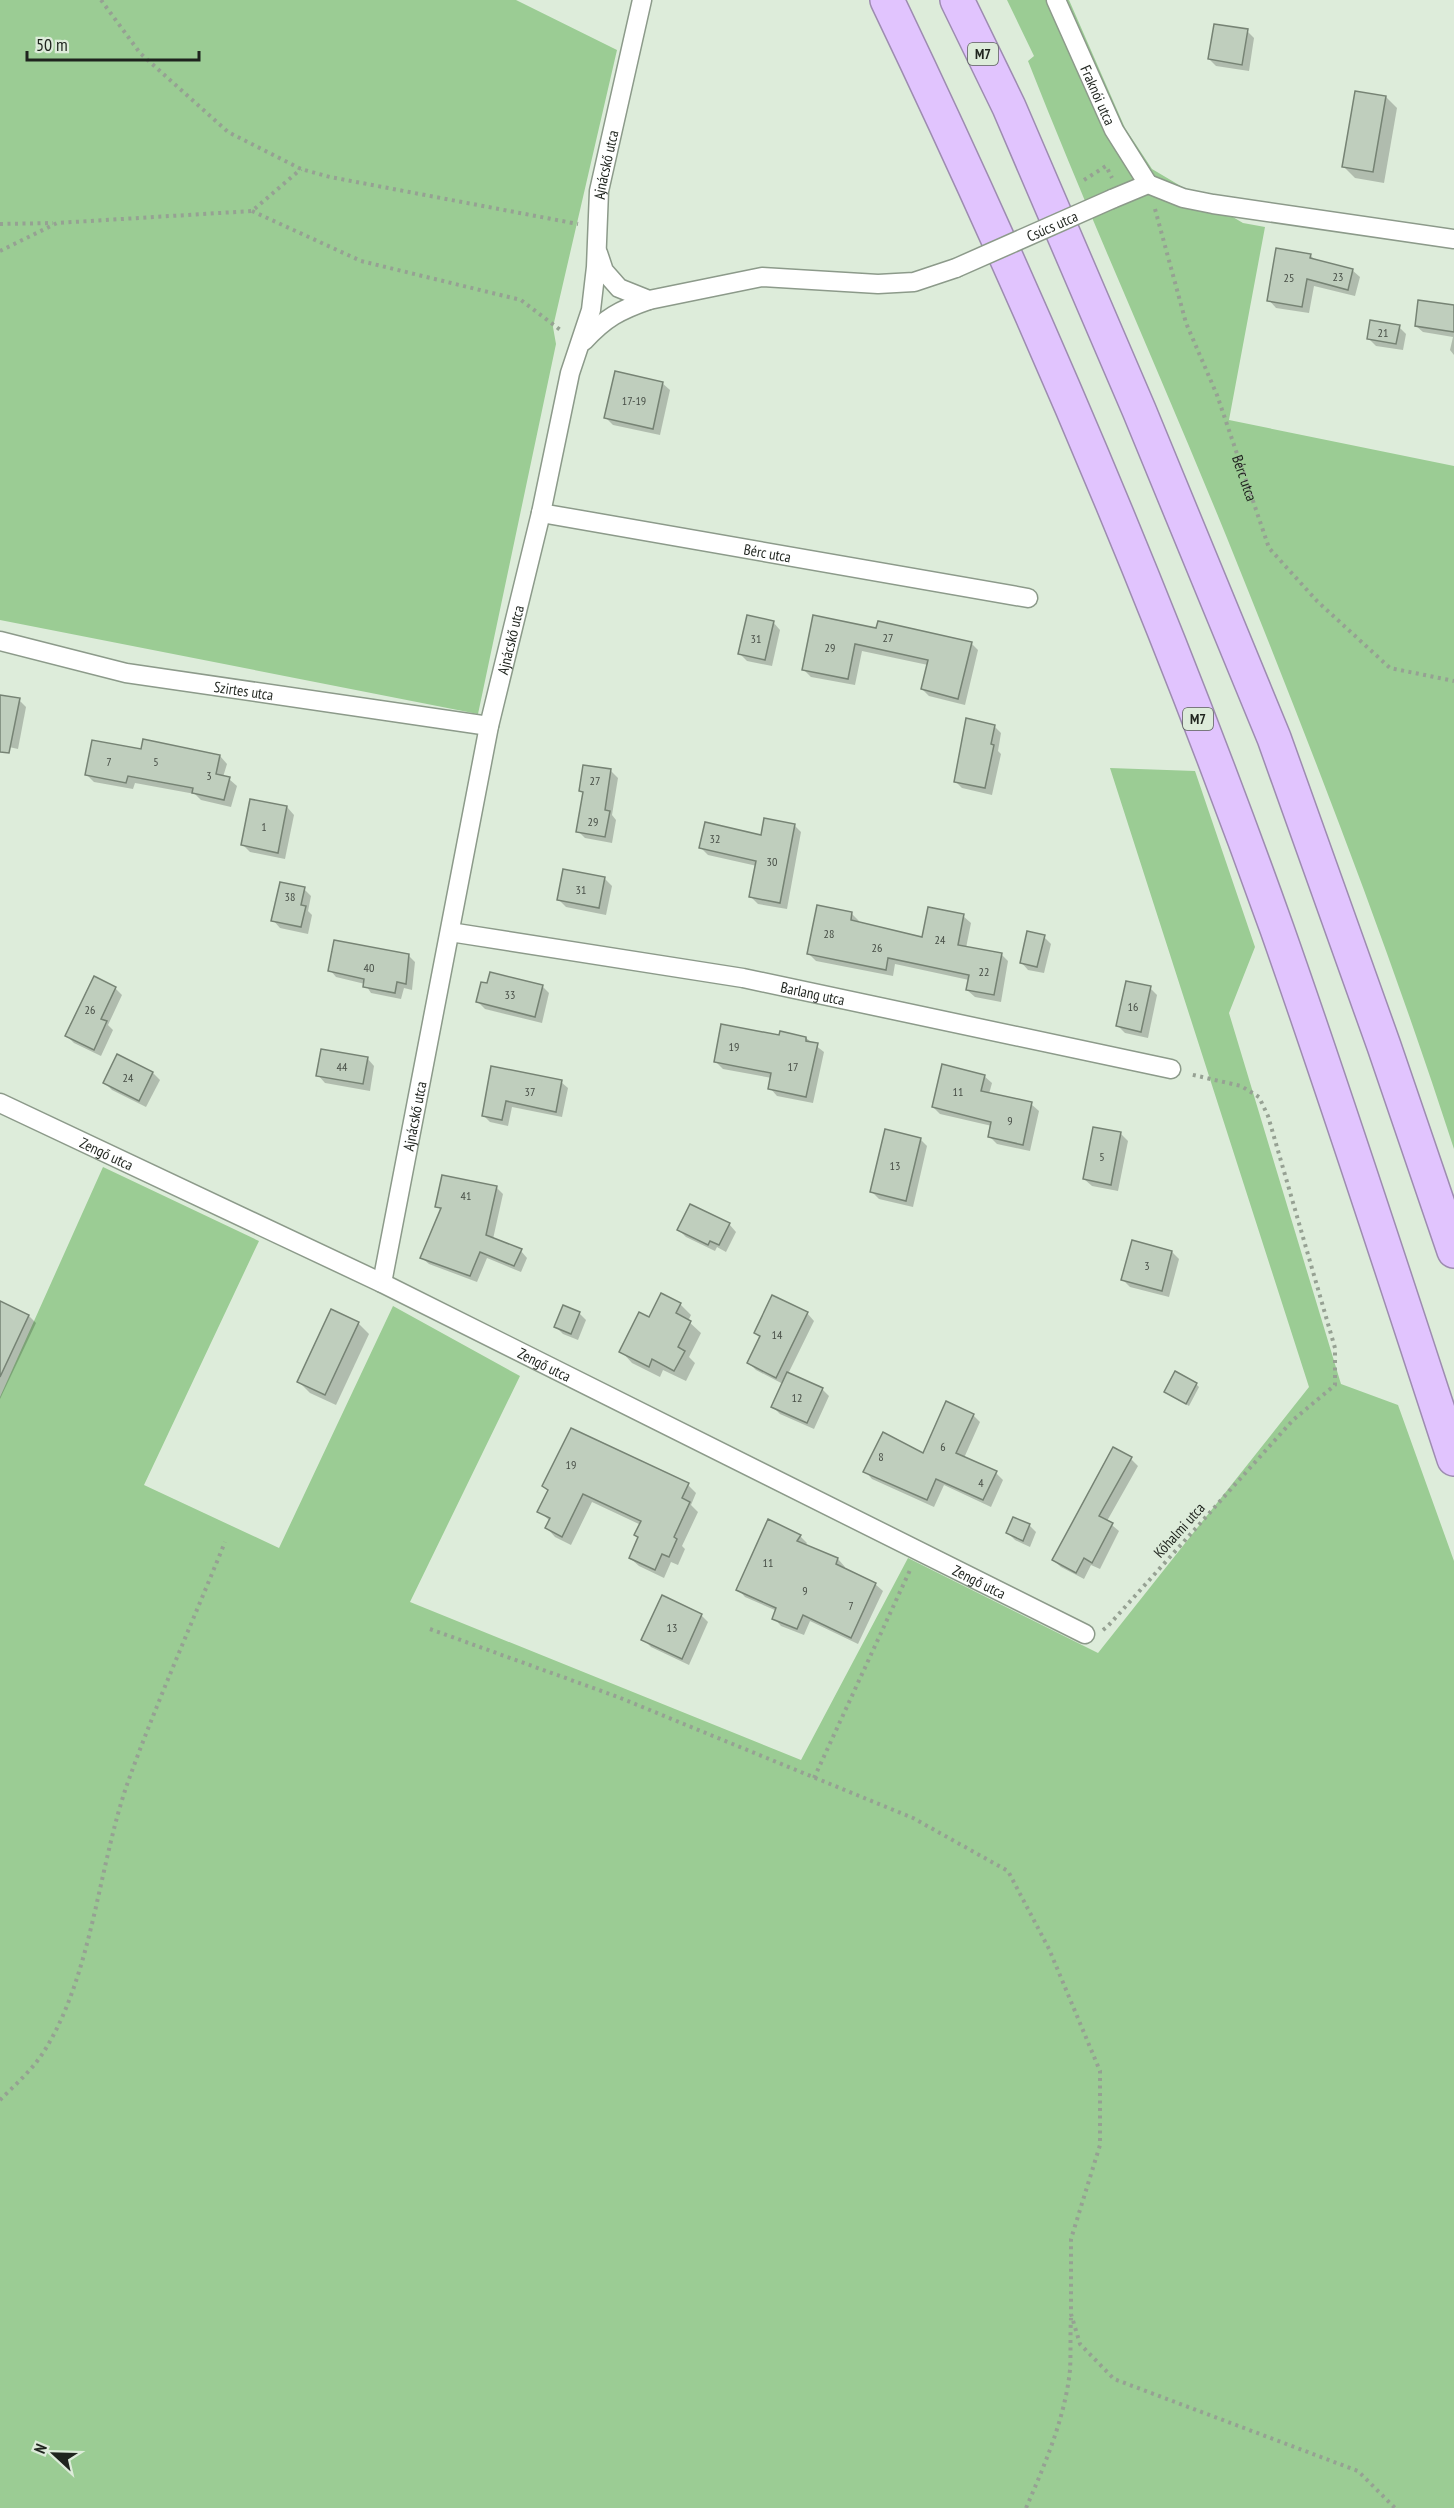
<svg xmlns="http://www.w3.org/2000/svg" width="1454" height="2508" viewBox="0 0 1454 2508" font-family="'PT Sans Narrow',sans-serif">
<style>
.green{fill:#9bcc94}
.shadow{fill:#0003}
.building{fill:#bfcebd;stroke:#768374;stroke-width:1.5}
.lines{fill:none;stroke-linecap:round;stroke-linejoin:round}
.minor-casing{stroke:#8c9a8a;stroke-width:21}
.motorway-casing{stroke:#9d8cb0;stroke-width:36}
.path{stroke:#96a193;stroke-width:4;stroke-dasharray:3 4.5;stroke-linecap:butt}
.minor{stroke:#fff;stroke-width:18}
.motorway{stroke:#e1c4fe;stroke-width:33}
.minor-bridge-casing{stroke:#8c9a8a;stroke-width:21;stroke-linecap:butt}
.minor-bridge{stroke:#fff;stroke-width:18}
.labels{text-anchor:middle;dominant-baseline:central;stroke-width:4.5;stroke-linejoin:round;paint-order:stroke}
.number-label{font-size:12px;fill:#474e46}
.shield{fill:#ddecda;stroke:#586056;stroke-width:1.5}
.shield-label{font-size:14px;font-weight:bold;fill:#1f241e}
.street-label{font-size:15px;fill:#1f241e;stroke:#ddecda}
</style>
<rect width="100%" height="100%" fill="#ddecda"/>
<g class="green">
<polygon points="0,0 516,0 617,50 553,327 556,344 478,714 0,620"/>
<path d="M1007,0h62l56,128 27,41 91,54 22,4 -36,193 225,46v683c-67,-207 -146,-410 -227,-611 -65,-160 -136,-317 -199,-477l6,-5z"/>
<polygon points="1110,768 1195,771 1255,947 1229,1013 1341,1384 1398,1405 1454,1561 1454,2508 0,2508 0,1397 103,1167 259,1241 144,1485 279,1548 393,1306 520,1376 410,1602 801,1760 908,1558 1098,1653 1309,1387"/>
</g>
<g class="shadow">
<polygon points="1247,31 1254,38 1249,71 1216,66 1209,59"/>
<polygon points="1386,97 1397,108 1384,183 1355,178 1344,167"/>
<polygon points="1310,255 1316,261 1352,270 1360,277 1355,296 1314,286 1309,313 1276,308 1269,300"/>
<polygon points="1454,315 1454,355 1450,350 1453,337 1423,332 1416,326"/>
<polygon points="1399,327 1406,334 1403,350 1376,346 1368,338"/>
<polygon points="662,383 670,390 660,435 613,425 606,418"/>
<polygon points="773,622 780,630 772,666 747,661 740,654"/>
<polygon points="877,630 971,643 978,650 965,705 929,696 922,689 928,665 862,651 855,685 811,677 804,670"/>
<polygon points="0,696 19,700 26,707 18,749 0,745"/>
<polygon points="994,726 1001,733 998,751 1001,754 992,795 962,788 955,781"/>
<polygon points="142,751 220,756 227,764 223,777 229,779 237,786 231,807 201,800 195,794 135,783 133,789 94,782 87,775"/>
<polygon points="611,771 618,778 612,815 616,820 612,843 585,838 578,831 584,794 580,790"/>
<polygon points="287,807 294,815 285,859 250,852 243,845"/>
<polygon points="794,825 801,832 787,909 758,904 751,897 757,866 708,855 700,847 762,837"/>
<polygon points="604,878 612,886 606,915 566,907 559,900"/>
<polygon points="304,889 311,896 308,911 312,915 308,934 280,928 273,920"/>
<polygon points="851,913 859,921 858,923 923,938 963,916 971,923 966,948 1001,954 1008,961 1001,1002 975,997 967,990 969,980 895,964 893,976 816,961 808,953"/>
<polygon points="1044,937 1051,944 1044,973 1028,970 1021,962"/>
<polygon points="408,955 415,962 412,990 404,988 401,999 371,993 365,984 336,977 330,970"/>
<polygon points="488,985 542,986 549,993 542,1023 485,1009 478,1002"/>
<polygon points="115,988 122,995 108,1025 113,1030 101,1056 74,1043 67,1036"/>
<polygon points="1150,988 1157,995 1148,1038 1125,1033 1118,1026"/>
<polygon points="780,1036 806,1038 824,1052 813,1103 777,1096 770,1088 772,1078 723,1069 716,1062"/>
<polygon points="367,1058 374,1066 370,1091 325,1083 318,1075"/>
<polygon points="492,1068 561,1082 568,1088 562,1117 512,1107 508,1126 490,1122 483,1115"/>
<polygon points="153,1073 160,1080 146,1107 112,1090 105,1083"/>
<polygon points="984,1076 992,1083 989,1094 1031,1104 1039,1111 1030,1151 997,1144 989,1136 992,1126 940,1114 933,1107"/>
<polygon points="1121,1134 1128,1141 1118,1191 1092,1186 1084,1179"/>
<polygon points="920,1139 927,1146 913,1207 879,1199 872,1192"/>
<polygon points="496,1187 503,1194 493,1239 521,1251 527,1258 521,1272 487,1258 477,1282 429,1264 422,1258 442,1211 437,1206"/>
<polygon points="729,1224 736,1232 726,1252 717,1247 715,1251 686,1237 679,1230"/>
<polygon points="1172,1252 1179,1259 1169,1297 1130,1287 1123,1280"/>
<polygon points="0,1303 29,1316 36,1323 0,1399"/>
<polygon points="680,1304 691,1315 688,1321 701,1333 689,1357 695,1363 686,1381 663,1370 660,1377 632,1363 621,1351 650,1319"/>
<polygon points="579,1313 586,1320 578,1340 563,1334 556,1327"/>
<polygon points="807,1313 814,1321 788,1374 822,1389 829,1396 814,1429 780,1414 773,1407 783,1384 756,1370 749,1363 761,1338 755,1333"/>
<polygon points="358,1323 369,1334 336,1405 310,1393 298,1381"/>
<polygon points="1196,1384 1199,1387 1189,1406 1166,1392"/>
<polygon points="973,1415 980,1422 964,1458 996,1473 1003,1480 991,1507 944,1485 934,1507 872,1479 865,1471 924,1455"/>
<polygon points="1114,1449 1131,1459 1138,1466 1107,1521 1119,1531 1100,1569 1091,1565 1084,1579 1061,1567 1053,1560"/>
<polygon points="688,1485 696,1493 691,1505 698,1512 682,1546 685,1549 678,1565 671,1562 664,1578 639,1566 630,1558 640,1538 641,1525 592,1502 571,1545 555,1537 547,1528 550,1521 539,1511 549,1491"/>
<polygon points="1029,1525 1036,1532 1030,1547 1015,1540 1008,1533"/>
<polygon points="800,1536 807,1543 805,1546 838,1559 845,1567 844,1570 875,1584 883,1591 858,1644 810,1621 804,1635 781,1626 774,1618 777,1611 745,1597 738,1589"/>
<polygon points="701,1615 708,1622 689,1665 651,1647 644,1640"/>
</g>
<g class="building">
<polygon points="1214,24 1248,29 1242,65 1208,59"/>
<polygon points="1355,91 1386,96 1373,172 1342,167"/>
<polygon points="1276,248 1311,254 1310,258 1353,269 1348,290 1307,279 1302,307 1267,301"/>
<polygon points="1418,300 1454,305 1454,332 1415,326"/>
<polygon points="1370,320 1400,325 1396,344 1367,339"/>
<polygon points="615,371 663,382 653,429 604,418"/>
<polygon points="747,615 774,621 765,660 738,654"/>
<polygon points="813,615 876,628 878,621 972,642 958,699 921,689 928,660 855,644 848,679 802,670"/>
<polygon points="0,695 20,698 9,753 0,752"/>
<polygon points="966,718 995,725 991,744 994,745 985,788 954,782"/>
<polygon points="143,739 220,755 216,774 230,777 224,800 192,793 193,788 128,776 126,783 85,775 92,740 141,749"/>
<polygon points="583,765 611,769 605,810 610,811 605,837 576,832 583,792 579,791"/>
<polygon points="250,799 287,806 278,853 241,845"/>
<polygon points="764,818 795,824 780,903 749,897 756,861 699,848 705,822 761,835"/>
<polygon points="563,869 605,877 599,908 557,900"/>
<polygon points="280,882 305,887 301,905 306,906 301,927 271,921"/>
<polygon points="817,905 852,912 851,920 922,937 928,907 964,914 958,945 1002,953 994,995 966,990 969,975 888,958 886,970 807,954"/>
<polygon points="1027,931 1045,935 1037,967 1020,963"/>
<polygon points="334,940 409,954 406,984 397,982 395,993 363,987 364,979 328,971"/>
<polygon points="490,972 543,985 535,1017 476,1002 481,982 487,983"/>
<polygon points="94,976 116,987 101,1019 107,1021 94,1050 65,1036"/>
<polygon points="1126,981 1151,986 1141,1032 1116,1026"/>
<polygon points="721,1024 779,1035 780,1031 806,1037 806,1041 818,1043 806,1097 768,1089 771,1073 714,1062"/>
<polygon points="321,1049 368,1057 363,1084 316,1076"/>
<polygon points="117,1054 153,1072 139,1101 103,1083"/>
<polygon points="942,1064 985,1075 981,1091 1032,1102 1023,1145 988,1137 991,1122 932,1107"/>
<polygon points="491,1066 562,1080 556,1112 506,1101 502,1120 482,1116"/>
<polygon points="1093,1127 1121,1132 1111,1185 1083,1179"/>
<polygon points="885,1129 921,1138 906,1201 870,1192"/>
<polygon points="442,1175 497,1186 486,1235 522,1249 514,1266 480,1252 470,1276 420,1258 441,1208 435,1207"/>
<polygon points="690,1204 730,1223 719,1245 710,1241 708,1245 677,1230"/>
<polygon points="1132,1240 1172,1251 1162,1291 1121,1280"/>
<polygon points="661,1293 681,1303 676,1313 691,1321 678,1347 685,1351 674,1371 652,1359 649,1367 619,1352 639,1312 649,1317"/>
<polygon points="772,1295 808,1312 776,1378 747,1363 760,1336 754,1333"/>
<polygon points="0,1301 29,1315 0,1377"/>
<polygon points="563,1305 580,1312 571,1334 554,1327"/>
<polygon points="331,1309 359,1322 325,1395 297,1382"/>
<polygon points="1175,1371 1197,1383 1186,1404 1164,1392"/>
<polygon points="787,1372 823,1388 807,1423 771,1407"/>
<polygon points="946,1401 974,1414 956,1453 997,1471 983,1500 936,1479 927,1500 863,1472 883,1432 923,1453"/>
<polygon points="571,1428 689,1483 682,1498 690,1502 674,1537 677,1539 669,1557 662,1554 655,1570 629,1558 638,1537 634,1535 641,1521 583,1494 562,1537 545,1528 550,1518 537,1512 548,1490 542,1486"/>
<polygon points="1113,1447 1132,1457 1099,1516 1113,1523 1092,1563 1084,1558 1076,1573 1052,1560"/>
<polygon points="1013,1517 1030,1524 1023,1541 1006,1533"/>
<polygon points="768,1519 801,1535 797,1541 838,1558 836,1564 876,1583 851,1638 803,1615 797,1629 772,1619 776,1608 736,1590"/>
<polygon points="662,1595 702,1614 682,1659 641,1640"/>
</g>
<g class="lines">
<defs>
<g id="minor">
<path id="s2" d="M1056,0l58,130 34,54"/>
<polyline points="1112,199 1148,184 1183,198 1213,204 1454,239"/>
<polyline points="598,253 604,271 619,288 649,300 762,277 878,284 914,282 956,268"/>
<path d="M584,341c21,-23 36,-31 65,-41"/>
<path id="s3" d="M541,513l487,85"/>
<path id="s4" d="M0,641l126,32 363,53"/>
<path id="s5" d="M450,932l293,46 428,91"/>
<path id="s6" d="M0,1103l382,180 703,351"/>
<path id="s7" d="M382,1283l107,-557 52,-213 29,-140 21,-63 5,-43 3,-76 43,-191"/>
</g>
<g id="motorway">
<path d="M887,0c145,303 277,613 390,929 62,176 119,353 177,530"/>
<polyline points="957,0 1009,107 1139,410 1274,738 1384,1046 1454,1251"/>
</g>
</defs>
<use href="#minor" class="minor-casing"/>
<use href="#motorway" class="motorway-casing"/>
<g class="path">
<polyline points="101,0 140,53 228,132 301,169 330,177 578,224"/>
<polyline points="1084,180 1106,166 1112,178"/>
<path id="s1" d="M1155,209l31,114 31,72 52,153 48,53 73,67 64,13"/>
<polyline points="252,211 361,261 521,300 563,332"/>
<polyline points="0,224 53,223"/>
<polyline points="0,251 57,223 252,211 301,169"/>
<polyline points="430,1629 618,1697 913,1818 1008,1871 1049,1949 1100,2071 1100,2145 1071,2239 1071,2314 1080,2344 1114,2379 1358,2471 1395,2508"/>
<polyline points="1103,1630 1108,1626 1293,1420 1335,1385 1335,1348 1268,1116 1259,1097 1241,1086 1189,1074"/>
<polyline points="814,1778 911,1568"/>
<path d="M0,2100c15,-15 31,-29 43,-47 50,-78 55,-188 86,-274 29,-80 64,-158 96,-237"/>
<path d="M1026,2508c19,-44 39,-90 44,-138 1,-17 0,-35 1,-52"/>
</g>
<use href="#minor" class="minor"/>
<use href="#motorway" class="motorway"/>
<defs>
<g id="minor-bridge">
<path id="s8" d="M956,268l156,-69"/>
</g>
</defs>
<use href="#minor-bridge" class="minor-bridge-casing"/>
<use href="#minor-bridge" class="minor-bridge"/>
</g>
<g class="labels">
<g class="number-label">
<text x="1338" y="276">23</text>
<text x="1289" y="277">25</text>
<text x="1383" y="332">21</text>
<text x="634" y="400">17-19</text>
<text x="888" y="637">27</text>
<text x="756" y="638">31</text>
<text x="830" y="647">29</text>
<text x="109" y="761">7</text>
<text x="156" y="761">5</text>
<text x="209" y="775">3</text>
<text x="595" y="780">27</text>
<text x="593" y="821">29</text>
<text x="264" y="826">1</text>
<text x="715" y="838">32</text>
<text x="772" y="861">30</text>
<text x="581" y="889">31</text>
<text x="290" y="896">38</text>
<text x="829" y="933">28</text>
<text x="940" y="939">24</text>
<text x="877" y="947">26</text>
<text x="369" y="967">40</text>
<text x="984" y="971">22</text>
<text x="510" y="994">33</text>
<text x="1133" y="1006">16</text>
<text x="90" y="1009">26</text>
<text x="734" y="1046">19</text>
<text x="342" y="1066">44</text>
<text x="793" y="1066">17</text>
<text x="128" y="1077">24</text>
<text x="530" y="1091">37</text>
<text x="958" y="1091">11</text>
<text x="1010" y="1120">9</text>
<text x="1102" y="1156">5</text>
<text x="895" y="1165">13</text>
<text x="466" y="1195">41</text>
<text x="1147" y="1265">3</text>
<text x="777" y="1334">14</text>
<text x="797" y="1397">12</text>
<text x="943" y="1446">6</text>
<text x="881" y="1456">8</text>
<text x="571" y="1464">19</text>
<text x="981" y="1482">4</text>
<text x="768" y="1562">11</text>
<text x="805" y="1590">9</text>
<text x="851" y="1605">7</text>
<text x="672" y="1627">13</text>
</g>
<g class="shield">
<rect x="968" y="43" width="30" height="22" rx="4.5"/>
<rect x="1183" y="708" width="30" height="22" rx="4.5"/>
</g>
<g class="shield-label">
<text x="983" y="54">M7</text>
<text x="1198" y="719">M7</text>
</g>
<g class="street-label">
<text stroke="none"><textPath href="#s2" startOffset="104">Fraknói utca</textPath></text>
<text stroke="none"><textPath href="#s7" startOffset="1142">Ajnácskő utca</textPath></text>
<text stroke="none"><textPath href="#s8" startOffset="105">Csúcs utca</textPath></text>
<text stroke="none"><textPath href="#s1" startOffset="284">Bérc utca</textPath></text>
<text stroke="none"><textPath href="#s3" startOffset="230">Bérc utca</textPath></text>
<text stroke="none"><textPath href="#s7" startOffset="656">Ajnácskő utca</textPath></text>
<text stroke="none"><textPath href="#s4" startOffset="249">Szirtes utca</textPath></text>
<text stroke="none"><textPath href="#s5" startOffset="368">Barlang utca</textPath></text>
<text stroke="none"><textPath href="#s7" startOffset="170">Ajnácskő utca</textPath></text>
<text stroke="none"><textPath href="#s6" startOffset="118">Zengő utca</textPath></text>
<text stroke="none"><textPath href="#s6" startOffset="604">Zengő utca</textPath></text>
<text transform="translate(1179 1530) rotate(-48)">Kőhalmi utca</text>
<text stroke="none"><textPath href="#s6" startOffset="1090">Zengő utca</textPath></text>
</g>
</g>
<g transform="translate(54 2454) rotate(292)" stroke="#ddecda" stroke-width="4.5" paint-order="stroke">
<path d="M0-4.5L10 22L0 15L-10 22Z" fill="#1f241e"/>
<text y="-9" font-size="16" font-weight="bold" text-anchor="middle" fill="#1f241e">N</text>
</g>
<path d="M27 51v9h172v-9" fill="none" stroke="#1f241e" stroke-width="3"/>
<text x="36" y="51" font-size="18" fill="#1f241e" stroke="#ddecda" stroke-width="4.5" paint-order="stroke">50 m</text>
</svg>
